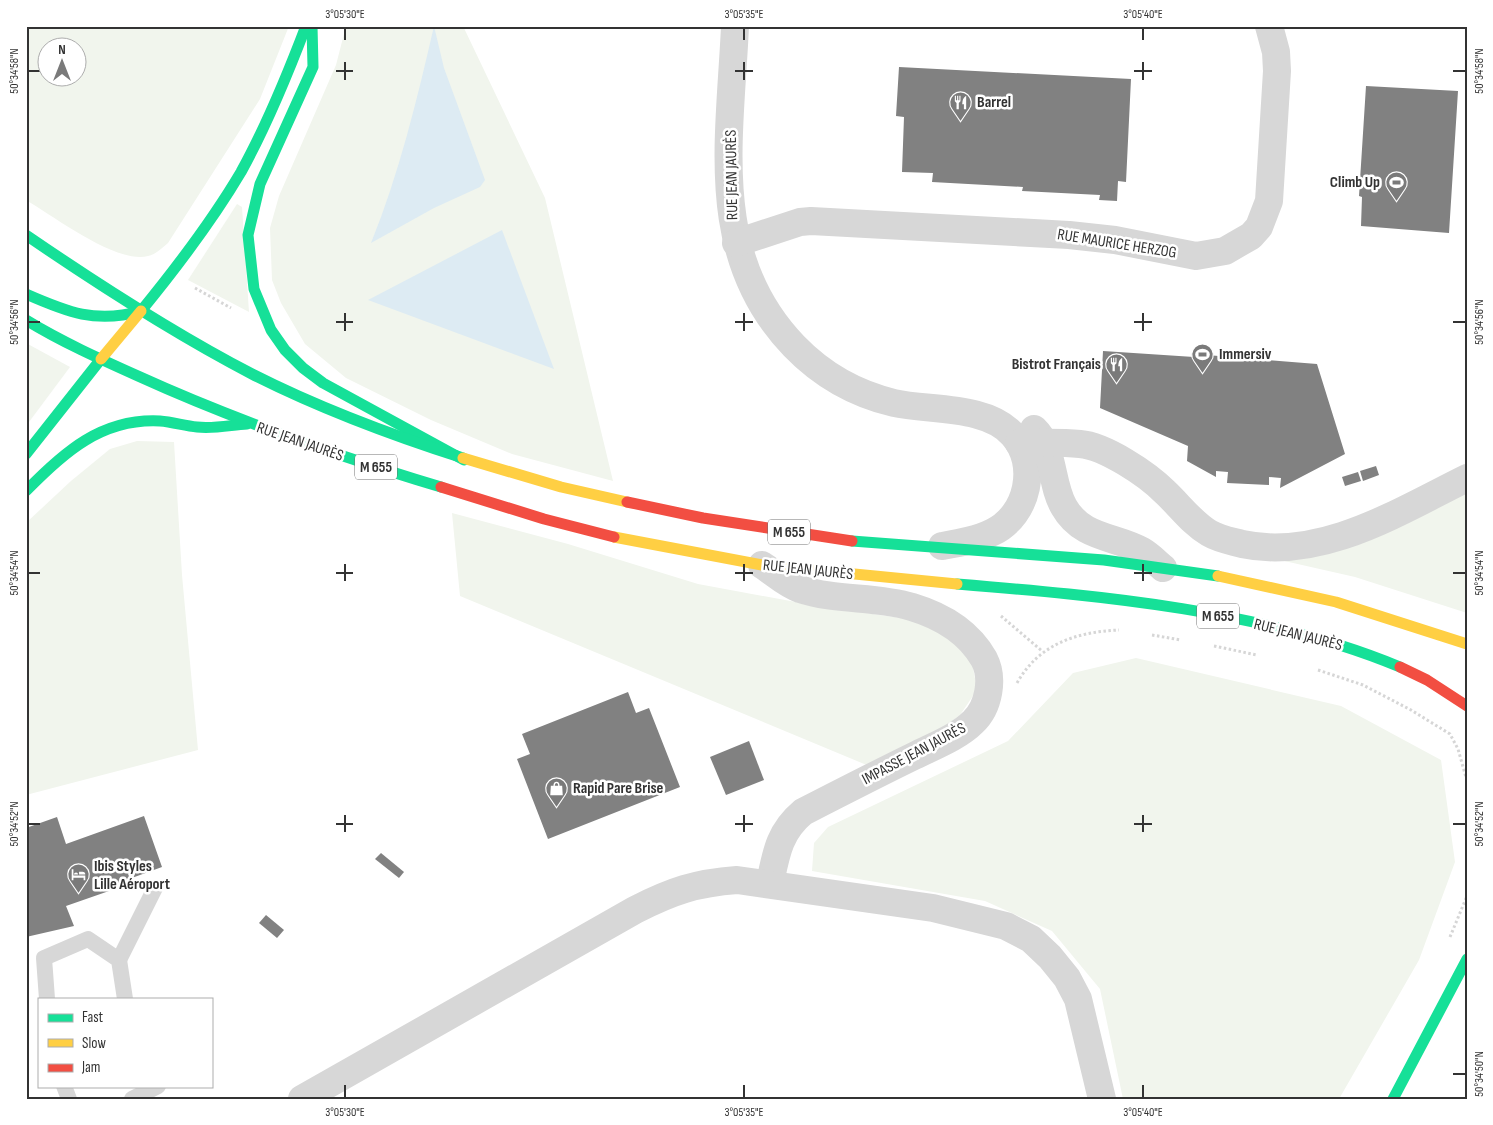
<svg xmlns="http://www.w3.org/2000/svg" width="1493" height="1125" viewBox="0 0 1493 1125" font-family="'Sofia Sans Condensed',sans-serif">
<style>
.green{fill:#f1f5ed;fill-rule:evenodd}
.water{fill:#ddebf3}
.building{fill:#818181}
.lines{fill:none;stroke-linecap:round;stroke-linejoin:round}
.path{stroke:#d6d6d6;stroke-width:3;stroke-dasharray:2.5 2.5;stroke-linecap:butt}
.lane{stroke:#d7d7d7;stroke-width:16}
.street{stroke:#d7d7d7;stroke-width:28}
.fast{stroke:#16e098;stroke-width:11}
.slow{stroke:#ffcf43;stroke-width:11}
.jam{stroke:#f24e42;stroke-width:11}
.ticks{fill:none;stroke:#333;stroke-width:2}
.labels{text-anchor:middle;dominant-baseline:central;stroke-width:5;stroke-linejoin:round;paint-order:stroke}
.shield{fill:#fff;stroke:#707070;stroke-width:1}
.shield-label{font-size:15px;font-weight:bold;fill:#333}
.poi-label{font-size:16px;font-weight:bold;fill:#333;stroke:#fff;text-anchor:start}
.street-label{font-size:16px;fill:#333;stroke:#fff}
.neatline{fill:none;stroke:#333;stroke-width:2}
.ticks-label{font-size:12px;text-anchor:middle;fill:#333}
</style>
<rect width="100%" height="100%" fill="#fff"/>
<g class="green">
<path d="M26,26h263l-29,73 -92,144c-6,5 -13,12 -20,13 -32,8 -93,-39 -122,-56zM48,48h30v30h-30z"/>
<polygon points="346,26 463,26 545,198 613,481 512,454 431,420 346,378 305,344 281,303 272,280 270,228 279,196 336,65"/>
<polygon points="237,204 242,207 249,312 188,280"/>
<polygon points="26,343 70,367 26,426"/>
<polygon points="137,441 174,442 182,575 198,750 26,795 26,523 71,481 110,449"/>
<polygon points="1467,493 1467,613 1355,577 1280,560"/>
<polygon points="452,513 568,544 698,584 823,607 922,621 949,634 972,662 977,690 960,715 939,731 869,766 460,596"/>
<polygon points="1136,658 1341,706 1441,760 1455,862 1419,960 1339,1099 1123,1099 1100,989 1052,931 985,901 812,871 814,843 828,827 1008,741 1073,673"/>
</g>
<g class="water">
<path d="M434,26l10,42 41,112 -5,7 -46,21 -63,35c28,-69 46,-143 63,-217z"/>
<polygon points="502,230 554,369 368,300"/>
</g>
<g class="building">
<polygon points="899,67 1131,79 1126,182 1118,181 1117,201 1099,200 1100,195 1022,191 1023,187 932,182 933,173 902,172 904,117 896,116"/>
<polygon points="1366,86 1458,91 1449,233 1361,226 1362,197 1359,196"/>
<polygon points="1103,351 1194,357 1194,354 1317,364 1345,454 1280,488 1281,478 1269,477 1269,485 1227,483 1228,472 1216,471 1216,477 1187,461 1188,446 1100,408"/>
<polygon points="1376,466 1379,475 1363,481 1360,471"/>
<polygon points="1358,472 1361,481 1345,486 1342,477"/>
<polygon points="628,692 636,713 649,708 680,787 548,839 517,759 530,754 522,734"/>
<polygon points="749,741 764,780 726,795 710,757"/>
<polygon points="144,816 162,867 107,887 109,891 66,906 74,926 26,937 26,828 57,817 66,844"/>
<polygon points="381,853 404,872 399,878 375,859"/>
<polygon points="266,915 284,930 277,938 259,923"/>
</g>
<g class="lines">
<g class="path">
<polyline points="195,288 231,308"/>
<polyline points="1001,616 1042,651"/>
<polyline points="1152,635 1181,640"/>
<polyline points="1214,646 1257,655"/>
<polyline points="1318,670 1363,685 1411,710 1450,734 1458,749 1467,781"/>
<path d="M1017,683c22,-39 59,-51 102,-53"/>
<polyline points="1450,937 1467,896"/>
</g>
<g class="lane">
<polyline points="119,960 155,888"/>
<polyline points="47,999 44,958 88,939 119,960 125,999"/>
<polyline points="64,1086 69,1099"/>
<polyline points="132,1099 158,1086"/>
</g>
<g class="street">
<path d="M735,26c-5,114 -28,230 59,320 28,29 62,48 100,57 36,8 93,2 119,32 26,29 15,80 -20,97 -16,8 -34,11 -51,14"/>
<polyline points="736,243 800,222 811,221 1069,235 1115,240 1196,256 1225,251 1251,236 1259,227 1269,201 1277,71 1276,52 1269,26"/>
<path d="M1034,429c21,20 16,54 30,78 18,32 52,29 78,44 7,4 14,11 21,17"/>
<path d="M1019,443c20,0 41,-1 61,1 25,2 67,30 85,48 15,14 27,31 44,41 10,6 22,8 33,11 79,17 156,-32 225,-66"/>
<path d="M762,565c11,7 25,20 38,24 36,12 76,7 112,18 30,9 56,24 72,52 10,19 5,48 -11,63 -15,15 -39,24 -59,34 -37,18 -74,37 -111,56 -24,20 -27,42 -33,71"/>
<path d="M302,1099l333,-189c37,-19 61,-27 102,-30l196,28 73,18 25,13 19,18 17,21 11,21 24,100"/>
</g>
<g class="fast">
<polyline points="312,26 313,67 260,184 248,235 254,289 271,330 285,350 303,368 323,383 464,460"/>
<path d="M26,235c73,50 147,98 226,139 67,34 139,61 211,84"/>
<path d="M26,294c41,18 70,30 115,17"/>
<path d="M141,311c36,-44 71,-90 100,-139 26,-47 46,-96 65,-146"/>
<path d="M26,320c36,22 74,39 112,56 99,45 200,80 303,111"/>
<polyline points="26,454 101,359"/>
<path d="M26,491c38,-39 76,-73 134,-70 13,1 25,5 37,6 17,2 34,-2 50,-3"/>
<polyline points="852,541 1104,560 1218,576"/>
<path d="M957,584c147,12 306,26 443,83"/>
<polyline points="1393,1099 1467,959"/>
</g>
<g class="slow">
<polyline points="101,359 141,311"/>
<polyline points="463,458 561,487 627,502"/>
<polyline points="614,537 762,565 957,584"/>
<polyline points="1218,576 1336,602 1467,644"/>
</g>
<g class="jam">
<polyline points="441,487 544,519 614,537"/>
<polyline points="627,502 703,518 852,541"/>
<polyline points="1400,667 1427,680 1467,706"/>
</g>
</g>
<path class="ticks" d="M345,28v12M744,28v12M1143,28v12M345,62v18M744,62v18M1143,62v18M28,71h12M336,71h17M735,71h18M1134,71h18M1453,71h13M345,313v18M744,313v18M1143,313v18M28,322h12M336,322h17M735,322h18M1134,322h18M1453,322h13M345,564v17M744,564v17M1143,564v17M28,573h12M336,573h17M735,573h18M1134,573h18M1453,573h13M345,815v17M744,815v17M1143,815v17M28,824h12M336,824h17M735,824h18M1134,824h18M1453,824h13M1453,1074h13M345,1085v13M744,1085v13M1143,1085v13"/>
<defs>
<symbol id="restaurant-pin" viewBox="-11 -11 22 30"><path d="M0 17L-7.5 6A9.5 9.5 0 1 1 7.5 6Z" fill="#7a7a7a" stroke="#fff"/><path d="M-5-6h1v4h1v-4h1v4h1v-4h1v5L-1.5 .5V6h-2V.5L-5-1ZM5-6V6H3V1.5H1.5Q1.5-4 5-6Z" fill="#fff"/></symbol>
<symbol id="stadium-pin" viewBox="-11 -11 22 30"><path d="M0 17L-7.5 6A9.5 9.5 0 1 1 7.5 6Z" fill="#7a7a7a" stroke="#fff"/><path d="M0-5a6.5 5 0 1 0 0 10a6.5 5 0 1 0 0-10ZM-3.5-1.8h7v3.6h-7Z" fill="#fff"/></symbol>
<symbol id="shop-pin" viewBox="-11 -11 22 30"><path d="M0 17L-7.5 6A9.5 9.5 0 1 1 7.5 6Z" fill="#7a7a7a" stroke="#fff"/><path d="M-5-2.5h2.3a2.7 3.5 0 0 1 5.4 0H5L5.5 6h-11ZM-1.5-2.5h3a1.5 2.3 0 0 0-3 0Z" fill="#fff"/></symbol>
<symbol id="hotel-pin" viewBox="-11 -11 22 30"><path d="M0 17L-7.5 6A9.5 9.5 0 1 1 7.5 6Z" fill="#7a7a7a" stroke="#fff"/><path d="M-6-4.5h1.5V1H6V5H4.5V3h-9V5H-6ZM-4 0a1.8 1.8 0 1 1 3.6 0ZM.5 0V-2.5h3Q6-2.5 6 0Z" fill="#fff"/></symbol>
</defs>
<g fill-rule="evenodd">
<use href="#restaurant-pin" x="948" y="90" width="25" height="34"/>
<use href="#stadium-pin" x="1384" y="170" width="25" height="34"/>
<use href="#stadium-pin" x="1190" y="342" width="25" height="34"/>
<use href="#restaurant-pin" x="1104" y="352" width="25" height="34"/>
<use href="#shop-pin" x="544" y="776" width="25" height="34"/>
<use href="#hotel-pin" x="66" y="862" width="25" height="34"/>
</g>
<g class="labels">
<g class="shield">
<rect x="355" y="454.5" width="42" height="25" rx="4"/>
<rect x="768" y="519.5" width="42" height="25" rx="4"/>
<rect x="1197" y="603.5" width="42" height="25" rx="4"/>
</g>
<g class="shield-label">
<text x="376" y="467">M 655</text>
<text x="789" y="532">M 655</text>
<text x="1218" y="616">M 655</text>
</g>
<g class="poi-label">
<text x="977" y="102">Barrel</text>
<text x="1380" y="182" text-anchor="end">Climb Up</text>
<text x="1219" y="354">Immersiv</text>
<text x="1101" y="364" text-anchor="end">Bistrot Français</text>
<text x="573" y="788">Rapid Pare Brise</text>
<text x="94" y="866">Ibis Styles<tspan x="94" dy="18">Lille Aéroport</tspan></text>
</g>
<g class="street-label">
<text transform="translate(732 175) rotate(-91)">RUE JEAN JAURÈS</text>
<text transform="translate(1117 244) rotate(9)">RUE MAURICE HERZOG</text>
<text transform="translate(300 442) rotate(19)">RUE JEAN JAURÈS</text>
<text transform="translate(808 570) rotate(6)">RUE JEAN JAURÈS</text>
<text transform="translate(1298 635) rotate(14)">RUE JEAN JAURÈS</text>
<text transform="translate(914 754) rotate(-28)">IMPASSE JEAN JAURÈS</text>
</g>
</g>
<rect width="1493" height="1125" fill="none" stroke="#ffffff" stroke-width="55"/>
<rect x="38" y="998" width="175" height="90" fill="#ffffff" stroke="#adadad"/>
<rect x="48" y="1014" width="25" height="8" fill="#16e098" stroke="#adadad"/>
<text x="82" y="1022" font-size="15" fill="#333333">Fast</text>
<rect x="48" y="1039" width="25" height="8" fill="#ffcf43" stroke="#adadad"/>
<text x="82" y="1048" font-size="15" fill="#333333">Slow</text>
<rect x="48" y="1064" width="25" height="8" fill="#f24e42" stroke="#adadad"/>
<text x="82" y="1072" font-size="15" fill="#333333">Jam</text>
<g transform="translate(62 62)"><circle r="24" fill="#ffffff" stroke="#adadad"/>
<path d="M0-4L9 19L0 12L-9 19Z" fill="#7a7a7a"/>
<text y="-8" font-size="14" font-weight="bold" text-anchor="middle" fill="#333333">N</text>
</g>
<rect x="28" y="28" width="1438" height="1070" class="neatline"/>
<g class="ticks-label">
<text x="345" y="18">3°05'30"E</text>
<text x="744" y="18">3°05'35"E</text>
<text x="1143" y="18">3°05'40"E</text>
<text transform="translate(14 71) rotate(-90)" y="4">50°34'58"N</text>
<text transform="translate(1479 71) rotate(-90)" y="4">50°34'58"N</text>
<text transform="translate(14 322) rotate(-90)" y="4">50°34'56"N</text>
<text transform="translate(1479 322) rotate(-90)" y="4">50°34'56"N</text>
<text transform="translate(14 573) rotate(-90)" y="4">50°34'54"N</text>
<text transform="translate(1479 573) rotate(-90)" y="4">50°34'54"N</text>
<text transform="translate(14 824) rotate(-90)" y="4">50°34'52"N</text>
<text transform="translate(1479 824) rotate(-90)" y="4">50°34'52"N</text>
<text transform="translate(1479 1074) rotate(-90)" y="4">50°34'50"N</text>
<text x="345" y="1116">3°05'30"E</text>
<text x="744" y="1116">3°05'35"E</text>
<text x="1143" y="1116">3°05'40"E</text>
</g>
</svg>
